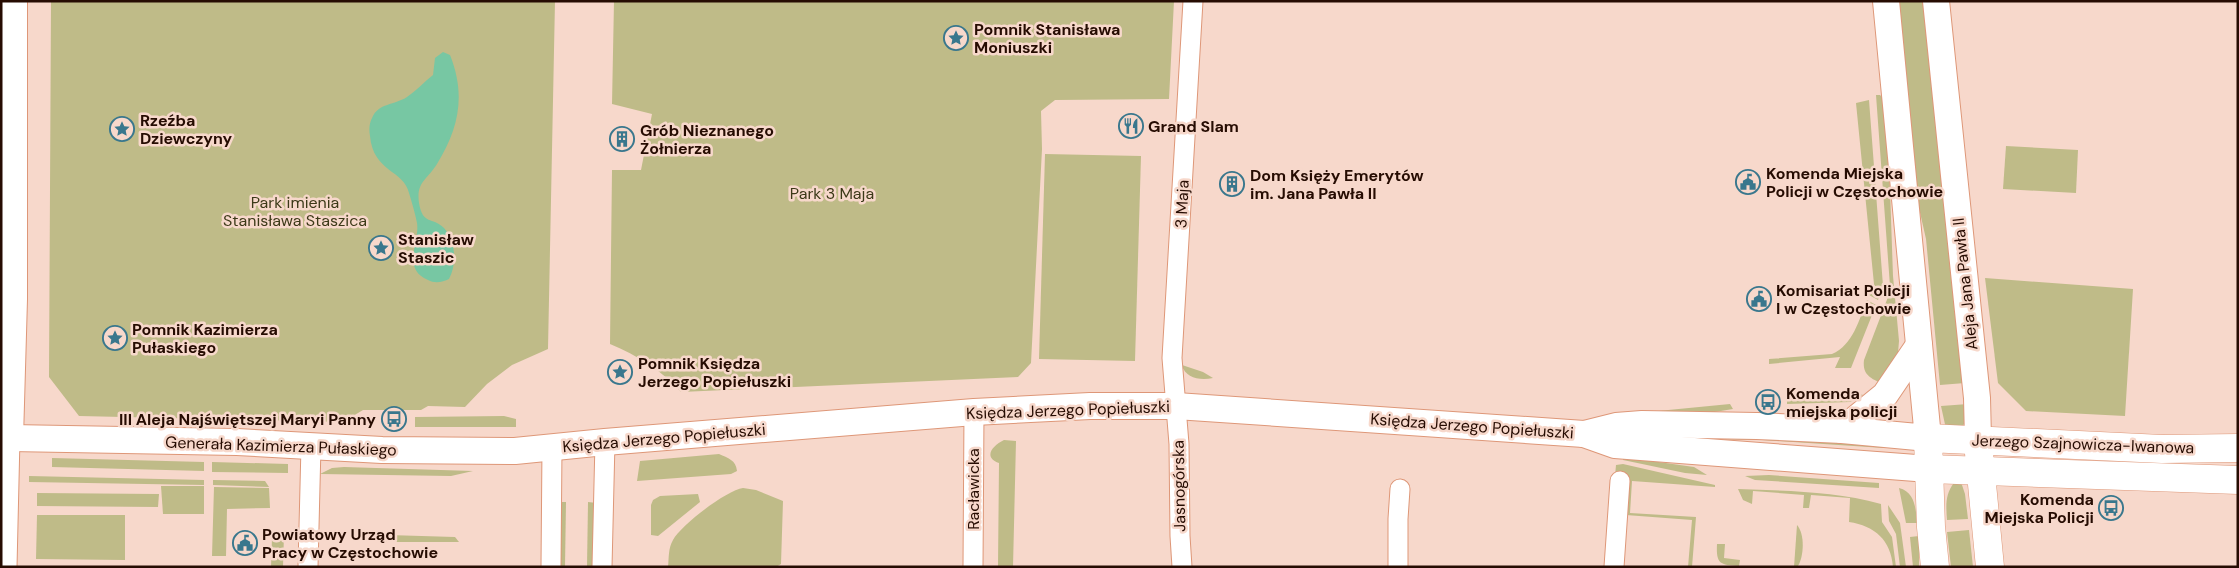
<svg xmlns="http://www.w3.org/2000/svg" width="2239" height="568" viewBox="0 0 2239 568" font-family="'DM Sans',sans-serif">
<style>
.green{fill:#bfbb88}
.water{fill:#77c7a3}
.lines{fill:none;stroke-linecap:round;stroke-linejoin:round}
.street-casing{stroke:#de9778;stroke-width:21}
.secondary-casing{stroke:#de9778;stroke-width:28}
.primary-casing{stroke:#de9778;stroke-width:29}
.street{stroke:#fff;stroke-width:19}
.secondary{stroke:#fff;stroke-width:26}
.primary{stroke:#fff;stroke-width:28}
.labels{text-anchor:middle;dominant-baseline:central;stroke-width:5;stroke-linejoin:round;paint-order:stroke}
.poi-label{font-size:16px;font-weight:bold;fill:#260c02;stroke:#f7d8cb;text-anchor:start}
.park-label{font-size:16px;fill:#3c3918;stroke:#f7d8cb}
.street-label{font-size:16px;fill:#260c02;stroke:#f7d8cb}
</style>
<rect width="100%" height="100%" fill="#f7d8cb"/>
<g class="green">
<polygon points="51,1 555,1 548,349 512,365 487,384 465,407 428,406 421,410 363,410 343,422 79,416 49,377"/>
<path d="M614,1h560l-5,98 -114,1 -14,11 1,38 -11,214 -13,14 -337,15c-21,-23 -43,-36 -71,-48l2,-174h29l11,-56 -40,-10z"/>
<polygon points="1895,1 1927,1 1965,383 1940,385 1926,239 1919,208"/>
<path d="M1876,95h4l7,7 6,174 6,65 -1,12 -13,32c-13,-6 -23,-9 -21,-25l24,-63 2,-11z"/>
<polygon points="1869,100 1883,286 1878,300 1869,295 1874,284 1856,103"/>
<polygon points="2006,146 2078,150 2076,193 2003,189"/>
<polygon points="1045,154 1141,156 1135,361 1039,359"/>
<polygon points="1985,278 2133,289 2125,416 2026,411 1998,383"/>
<path d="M1867,300l9,5 -25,63h-16l5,-11 -71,7v-5l63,-5c21,-9 27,-34 35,-54z"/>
<path d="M1182,365l21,7 10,6c-13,3 -28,0 -31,-13z"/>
<polygon points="1854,392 1863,395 1850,402 1787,404 1787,399"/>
<polygon points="1730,404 1733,409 1696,415 1657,414 1658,411"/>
<polygon points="1968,404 1965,423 1960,429 1946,429 1941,406"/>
<polygon points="504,416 516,419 516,427 415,427 415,417"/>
<polygon points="1657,435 1884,444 1884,448 1762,440 1658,438"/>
<path d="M1004,440l12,1 -3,126h-15l1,-104c-16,-6 -7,-17 5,-23z"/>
<path d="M719,454c9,4 17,6 18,17l-6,3 -94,7 3,-20z"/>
<polygon points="1623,457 1694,467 1707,475 1685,473 1623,460"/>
<polygon points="52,458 204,462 204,471 52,467"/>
<polygon points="212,462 288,464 288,473 212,472"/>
<polygon points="1623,464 1715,485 1715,487 1632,481 1630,513 1696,517 1692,567 1688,567 1692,520 1626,515 1615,476 1616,465"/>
<polygon points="344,467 473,471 451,476 320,474 332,468"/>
<polygon points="1769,475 1879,483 1879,488 1755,480 1745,476"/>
<polygon points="29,476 204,480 204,485 29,482"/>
<polygon points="213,480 265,481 269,487 213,485"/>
<path d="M1961,482l4,12 3,25 -21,1c-1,-14 -2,-26 7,-37z"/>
<polygon points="161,486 204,486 204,514 163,514"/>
<polygon points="214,487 269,488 270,508 227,509 226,556 212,556"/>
<path d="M743,488l13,2 27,11 -2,63 -5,3h-108c1,-10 0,-18 5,-27 8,-15 54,-50 70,-52z"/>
<path d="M1899,488c16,4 17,21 18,35h-11z"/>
<path d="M1738,489c48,2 96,2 143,15l1,18 10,15 4,30h-3c-2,-27 -18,-41 -44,-45l1,-24 -39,-3 -2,13h-6l1,-13 -51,-4 -1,13 -9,-4z"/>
<polygon points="37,493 159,494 158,507 37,506"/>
<polygon points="698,494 700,502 658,536 651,535 651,505 653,500 660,496"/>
<polygon points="556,502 566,502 565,567 555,567"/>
<polygon points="588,502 597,503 596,567 587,567"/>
<polygon points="1888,505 1900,523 1906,567 1900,567 1896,534 1889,521"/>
<polygon points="37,515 125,515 125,560 36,559"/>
<path d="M1797,525c8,9 7,31 1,41l-4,1z"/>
<polygon points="1969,530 1973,567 1951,567 1947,532"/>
<polygon points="276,534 284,534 283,567 271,567 272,538"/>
<polygon points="388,535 455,537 459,542 375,542"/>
<polygon points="1919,536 1919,567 1913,567 1910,537"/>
<path d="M1717,544h8l-1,14 16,2 -1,6c-19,-1 -23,-2 -22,-22z"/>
</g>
<path class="water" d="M443,52l7,3c16,40 9,73 -13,109 -10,16 -21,18 -18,39 4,23 13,13 25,25 12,14 13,36 5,51 -6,3 -14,5 -21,1 -27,-11 -8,-38 -11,-57 -2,-10 -5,-20 -8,-30 -5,-23 -36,-21 -39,-57 -1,-6 -1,-12 2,-18 6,-15 23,-13 35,-21 9,-6 17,-15 26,-22l2,-17z"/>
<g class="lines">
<defs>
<g id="street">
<polyline points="7,567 10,438"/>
<polyline points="308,567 311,446"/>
<polyline points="551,567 552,447"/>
<polyline points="602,567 605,442"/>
<polyline points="973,567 974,412"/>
<polyline points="1182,567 1180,536 1179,444 1172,358 1193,1"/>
<polyline points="1398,567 1398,519 1400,489"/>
<polyline points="1614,567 1620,481"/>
</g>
<g id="secondary">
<polyline points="1936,1 1977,398 1978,439"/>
<polyline points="1842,430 1885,395 1919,345"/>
<polyline points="1584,434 1616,426 1642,424 1757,426 1842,430 1928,438 1886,1"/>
<polyline points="1,435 10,438 237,442 382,450 515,451 605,442 974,412 1090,406 1176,406 1584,434 1615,445 1929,469"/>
<polyline points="10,438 14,299 14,1"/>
</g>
<g id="primary">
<polyline points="1979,453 1990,567"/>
<polyline points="1929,469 2238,480"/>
<polyline points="1935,567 1931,527 1928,438 2162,449 2238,448"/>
</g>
</defs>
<use href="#street" class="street-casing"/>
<use href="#secondary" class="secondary-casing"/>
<use href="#primary" class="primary-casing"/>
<use href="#street" class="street"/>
<use href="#secondary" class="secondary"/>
<use href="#primary" class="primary"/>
</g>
<defs>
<symbol id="sight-ring" viewBox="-11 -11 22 22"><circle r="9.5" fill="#f7d8cb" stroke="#39778d" stroke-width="1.5"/><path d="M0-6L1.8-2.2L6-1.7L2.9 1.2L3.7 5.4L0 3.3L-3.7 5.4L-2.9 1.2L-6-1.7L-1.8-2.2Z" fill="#39778d"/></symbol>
<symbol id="restaurant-ring" viewBox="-11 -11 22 22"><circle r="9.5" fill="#f7d8cb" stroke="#39778d" stroke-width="1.5"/><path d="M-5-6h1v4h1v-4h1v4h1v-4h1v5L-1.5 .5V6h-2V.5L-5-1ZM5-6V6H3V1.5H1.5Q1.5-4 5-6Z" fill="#39778d"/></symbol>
<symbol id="building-ring" viewBox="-11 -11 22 22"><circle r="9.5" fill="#f7d8cb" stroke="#39778d" stroke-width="1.5"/><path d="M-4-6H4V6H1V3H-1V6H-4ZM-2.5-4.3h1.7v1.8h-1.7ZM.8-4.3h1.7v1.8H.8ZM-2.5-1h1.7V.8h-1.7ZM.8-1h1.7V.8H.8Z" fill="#39778d"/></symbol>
<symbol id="civic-ring" viewBox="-11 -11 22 22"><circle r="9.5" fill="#f7d8cb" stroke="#39778d" stroke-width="1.5"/><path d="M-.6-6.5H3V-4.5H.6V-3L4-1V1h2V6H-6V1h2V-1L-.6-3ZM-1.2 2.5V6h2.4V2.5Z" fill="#39778d"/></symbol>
<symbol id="bus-ring" viewBox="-11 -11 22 22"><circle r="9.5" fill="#f7d8cb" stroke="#39778d" stroke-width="1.5"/><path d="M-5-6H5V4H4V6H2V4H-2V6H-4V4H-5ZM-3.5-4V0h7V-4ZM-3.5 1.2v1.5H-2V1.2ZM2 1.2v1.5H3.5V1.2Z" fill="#39778d"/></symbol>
</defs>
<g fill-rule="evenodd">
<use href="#sight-ring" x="942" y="24" width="28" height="28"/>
<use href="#restaurant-ring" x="1117" y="112" width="28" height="28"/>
<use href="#sight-ring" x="108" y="115" width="28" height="28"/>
<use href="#building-ring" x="608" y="125" width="28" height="28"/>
<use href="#civic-ring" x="1734" y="168" width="28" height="28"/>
<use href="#building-ring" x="1218" y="170" width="28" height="28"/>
<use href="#sight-ring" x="367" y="234" width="28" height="28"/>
<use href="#civic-ring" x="1745" y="285" width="28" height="28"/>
<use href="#sight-ring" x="101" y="324" width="28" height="28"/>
<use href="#sight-ring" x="606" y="358" width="28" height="28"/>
<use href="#bus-ring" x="1754" y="388" width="28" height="28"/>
<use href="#bus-ring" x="380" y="405" width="28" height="28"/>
<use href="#bus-ring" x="2097" y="494" width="28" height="28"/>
<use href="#civic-ring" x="231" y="529" width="28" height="28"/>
</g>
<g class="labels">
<g class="poi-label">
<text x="974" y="29">Pomnik Stanisława<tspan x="974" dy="18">Moniuszki</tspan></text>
<text x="140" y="120">Rzeźba<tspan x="140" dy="18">Dziewczyny</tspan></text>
<text x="1148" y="126">Grand Slam</text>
<text x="640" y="130">Grób Nieznanego<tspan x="640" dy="18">Żołnierza</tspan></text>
<text x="1766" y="173">Komenda Miejska<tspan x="1766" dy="18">Policji w Częstochowie</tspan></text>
<text x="1250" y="175">Dom Księży Emerytów<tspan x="1250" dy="18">im. Jana Pawła II</tspan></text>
<text x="398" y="239">Stanisław<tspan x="398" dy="18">Staszic</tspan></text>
<text x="1776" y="290">Komisariat Policji<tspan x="1776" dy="18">I w Częstochowie</tspan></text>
<text x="132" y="329">Pomnik Kazimierza<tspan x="132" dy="18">Pułaskiego</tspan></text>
<text x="638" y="363">Pomnik Księdza<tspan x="638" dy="18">Jerzego Popiełuszki</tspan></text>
<text x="1786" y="393">Komenda<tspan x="1786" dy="18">miejska policji</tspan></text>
<text x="376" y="419" text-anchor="end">III Aleja Najświętszej Maryi Panny</text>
<text x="2094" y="499" text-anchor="end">Komenda<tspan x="2094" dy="18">Miejska Policji</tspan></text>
<text x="262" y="534">Powiatowy Urząd<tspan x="262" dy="18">Pracy w Częstochowie</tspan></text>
</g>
<g class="park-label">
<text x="832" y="193">Park 3 Maja</text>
<text x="295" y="202">Park imienia<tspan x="295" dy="18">Stanisława Staszica</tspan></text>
</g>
<g class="street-label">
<text transform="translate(1182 204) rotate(-87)">3 Maja</text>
<text transform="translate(1965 284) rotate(-96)">Aleja Jana Pawła II</text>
<text transform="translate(1068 410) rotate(-2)">Księdza Jerzego Popiełuszki</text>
<text transform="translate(1472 426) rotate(4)">Księdza Jerzego Popiełuszki</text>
<text transform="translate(664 438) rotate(-5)">Księdza Jerzego Popiełuszki</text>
<text transform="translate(2083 444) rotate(2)">Jerzego Szajnowicza-Iwanowa</text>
<text transform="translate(281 446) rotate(2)">Generała Kazimierza Pułaskiego</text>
<text transform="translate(1179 486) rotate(-91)">Jasnogórska</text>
<text transform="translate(973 489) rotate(-90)">Racławicka</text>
</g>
</g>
<rect width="2239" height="568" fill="none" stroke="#260c02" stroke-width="5"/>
</svg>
